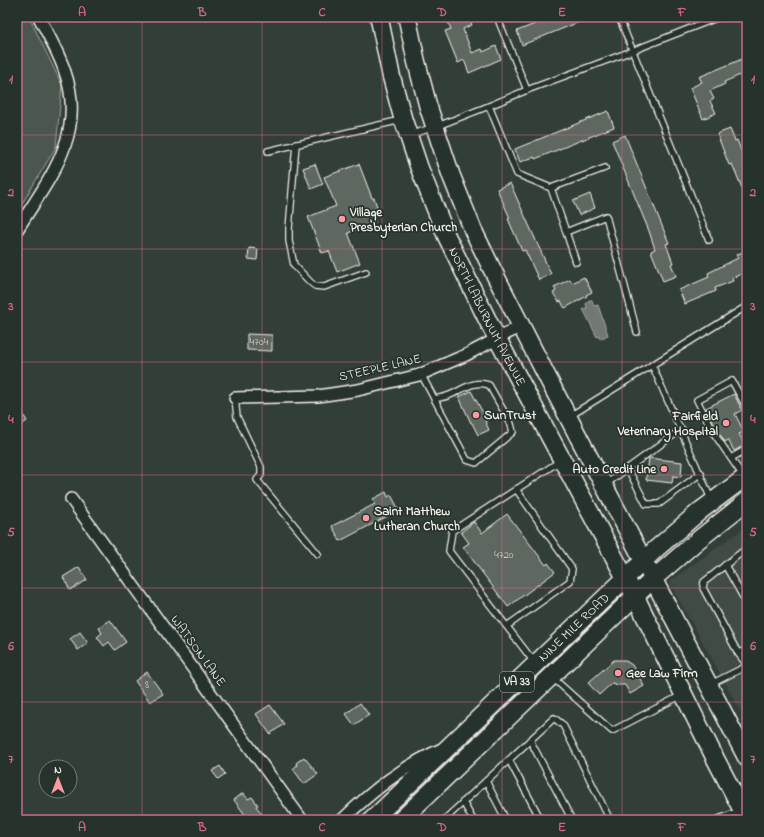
<svg xmlns="http://www.w3.org/2000/svg" width="764" height="837" viewBox="0 0 764 837" font-family="'Indie Flower',sans-serif">
<style>
.built{fill:#404b44}
.green{fill:#4c564f;stroke:#a0a49c}
.water{fill:#727972;stroke:#a6a9a1}
.building{fill:#5f6861;stroke:#f4f1e8}
.lines{fill:none;stroke-linecap:round;stroke-linejoin:round}
.service-casing{stroke:#f4f1e8;stroke-width:8}
.minor-casing{stroke:#f4f1e8;stroke-width:14}
.primary-casing{stroke:#f4f1e8;stroke-width:20}
.service{stroke:#26332d;stroke-width:5.5}
.minor{stroke:#26332d;stroke-width:11}
.primary{stroke:#26332d;stroke-width:17}
.grid{fill:none;stroke:#d4648c;stroke-width:1;stroke-opacity:0.55}
.poi-dot{fill:#ff9aa2;stroke:#26332d;stroke-width:1.5}
.labels{text-anchor:middle;dominant-baseline:central;stroke-width:3.5;stroke-linejoin:round;paint-order:stroke}
.number-label{font-size:11px;fill:#cfcfc6}
.shield{fill:#26332d;stroke:#b6b8b0;stroke-width:1}
.shield-label{font-size:12px;font-weight:bold;fill:#f4f1e8}
.poi-label{font-size:13px;font-weight:bold;fill:#f4f1e8;stroke:#26332d;text-anchor:start}
.street-label{font-size:13px;fill:#f4f1e8;stroke:#26332d}
.neatline{fill:none;stroke:#d4648c;stroke-width:1.5}
.grid-label{font-size:13px;text-anchor:middle;font-weight:bold;fill:#d4648c}
</style>
<rect width="100%" height="100%" fill="#323e38"/>
<filter id="ink" filterUnits="userSpaceOnUse"><feTurbulence type="fractalNoise" baseFrequency=".025" numOctaves="2"/><feDisplacementMap in="SourceGraphic" scale="8" xChannelSelector="R" yChannelSelector="G"/><feConvolveMatrix kernelMatrix="1 2 1 2 8 2 1 2 1" color-interpolation-filters="sRGB"/></filter>
<g filter="url(#ink)">
<polygon class="built" points="747,526 747,722 669,582"/>
<polygon class="green" points="17,17 29,17 62,85 56,147 17,212"/>
<polygon class="water" points="589,300 592,300 594,306 598,305 608,335 600,339 598,336 597,337 583,309 587,308 586,304"/>
<g class="building">
<polygon points="446,17 468,17 472,25 463,29 472,53 482,49 483,52 496,46 501,59 469,73 464,60 458,63 445,31 451,29"/>
<polygon points="553,17 589,17 589,18 522,45 517,31"/>
<polygon points="747,57 747,72 724,82 725,84 710,91 714,99 710,101 716,113 703,119 690,88 702,82 699,77"/>
<polygon points="608,111 614,127 535,159 534,157 520,162 515,149"/>
<polygon points="730,129 735,141 737,140 747,166 747,200 732,164 729,165 717,134"/>
<polygon points="625,135 669,243 666,244 673,263 671,264 676,276 663,281 651,251 655,249 649,231 612,141"/>
<polygon points="315,164 323,184 311,189 303,168"/>
<polygon points="359,164 372,198 374,198 379,212 373,215 375,222 348,233 360,263 337,272 329,251 322,253 308,217 336,206 324,177"/>
<polygon points="510,183 551,274 539,280 525,250 522,251 508,219 510,218 497,189"/>
<polygon points="590,194 595,208 579,215 573,201"/>
<polygon points="249,248 258,249 257,260 248,259"/>
<polygon points="747,250 747,279 744,273 732,278 733,281 715,288 716,291 685,304 679,290 709,277 708,273 738,258 736,255"/>
<polygon points="584,277 592,292 586,295 587,296 565,308 564,307 561,301 559,302 553,293 556,291 554,287 570,279 572,283"/>
<polygon points="247,334 272,335 272,351 247,350"/>
<polygon points="471,391 487,420 485,421 489,430 478,435 472,423 471,423 459,397"/>
<polygon points="734,394 742,410 735,414 744,432 739,434 745,445 734,451 728,440 725,442 717,430 706,408"/>
<polygon points="17,405 27,421 17,428"/>
<polygon points="649,458 682,462 681,477 673,476 672,483 646,480"/>
<polygon points="386,492 388,497 391,495 399,510 340,541 332,526 375,504 373,499"/>
<polygon points="507,514 546,565 548,563 555,572 508,607 463,547 469,543 461,532 474,522 482,533"/>
<polygon points="79,567 87,580 70,590 63,577"/>
<polygon points="110,620 126,642 115,650 109,642 104,646 97,637 102,633 99,628"/>
<polygon points="80,632 88,643 78,650 70,639"/>
<polygon points="614,660 624,660 632,665 644,686 630,694 625,685 618,685 612,683 599,695 588,683"/>
<polygon points="147,672 163,694 150,702 135,681"/>
<polygon points="360,703 369,715 354,725 346,714"/>
<polygon points="270,705 284,724 270,734 256,714"/>
<polygon points="304,757 318,774 304,784 293,769 297,765 296,763"/>
<polygon points="220,766 225,774 218,779 212,771"/>
<polygon points="243,793 248,799 252,797 258,805 256,806 262,814 255,820 249,820 234,800"/>
</g>
<g class="lines">
<defs>
<g id="service">
<polyline points="497,17 527,90"/>
<polyline points="619,17 709,240"/>
<polyline points="489,106 517,174 551,188 566,232 606,216 637,332"/>
<polyline points="409,135 435,127 489,106 527,90 632,51 719,17"/>
<polyline points="296,144 289,229 289,241 294,265 310,282 315,286 324,287 366,272"/>
<polyline points="268,151 401,120"/>
<polyline points="551,188 605,168"/>
<polyline points="566,232 576,262"/>
<polyline points="652,365 711,499"/>
<path d="M421,374l46,86 9,3 37,-31 -2,-8 -22,-39c-16,-5 -25,4 -39,10 -5,2 -11,3 -16,4"/>
<polyline points="235,398 237,417 261,467 261,475 257,480 318,554"/>
<polyline points="570,416 747,306"/>
<polyline points="731,458 747,449"/>
<polyline points="628,469 646,504 659,504 701,473"/>
<polyline points="743,476 713,432 697,400 732,381 747,408"/>
<polyline points="606,484 682,429"/>
<polyline points="747,548 704,582 703,588 738,653 747,665"/>
<polyline points="725,565 747,604"/>
<polyline points="507,626 570,581 572,569 516,489"/>
<polyline points="738,653 747,650"/>
<polyline points="534,662 449,551 452,531 560,461"/>
<polyline points="553,678 612,731 682,695"/>
<polyline points="711,684 747,666"/>
<polyline points="530,740 572,820"/>
<polyline points="509,760 541,820"/>
<polyline points="486,781 506,820"/>
<polyline points="463,802 473,820"/>
<polyline points="444,820 554,718 563,725 610,820"/>
<polyline points="716,820 740,811"/>
</g>
<g id="minor">
<path d="M17,230c31,-50 70,-95 48,-158 -6,-19 -17,-37 -26,-55"/>
<polyline points="235,398 318,396 358,390 419,375 466,355 521,326"/>
<polyline points="71,499 302,820"/>
<path d="M342,820c30,-29 61,-54 100,-71"/>
</g>
<g id="primary">
<path id="s1" d="M379,17l12,58 12,44 16,48 27,68 43,88 146,273 80,162 32,61"/>
<polyline points="407,17 416,60 428,106 451,175 473,230 492,269 556,394 747,758"/>
<path id="s2" d="M372,820l285,-272 43,-37 47,-35"/>
<polyline points="401,820 653,579 698,540 747,501"/>
</g>
</defs>
<use href="#service" class="service-casing"/>
<use href="#minor" class="minor-casing"/>
<use href="#primary" class="primary-casing"/>
<use href="#service" class="service"/>
<use href="#minor" class="minor"/>
<use href="#primary" class="primary"/>
</g>
</g>
<path class="grid" d="M142,17v803M262,17v803M382,17v803M502,17v803M622,17v803M17,135h730M17,249h730M17,362h730M17,475h730M17,588h730M17,702h730"/>
<g class="poi-dot">
<circle cx="342" cy="219" r="4"/>
<circle cx="476" cy="415" r="4"/>
<circle cx="726" cy="423" r="4"/>
<circle cx="664" cy="469" r="4"/>
<circle cx="366" cy="518" r="4"/>
<circle cx="618" cy="673" r="4"/>
</g>
<g class="labels">
<g class="number-label">
<text x="259" y="342">4704</text>
<text x="504" y="555">4720</text>
<text x="147" y="685">8</text>
</g>
<rect class="shield" x="500" y="672" width="34" height="20" rx="3"/>
<g class="shield-label">
<text x="517" y="682">VA 33</text>
</g>
<g class="poi-label">
<text x="350" y="212">Village<tspan x="350" dy="15">Presbyterian Church</tspan></text>
<text x="484" y="415">SunTrust</text>
<text x="718" y="416" text-anchor="end">Fairfield<tspan x="718" dy="15">Veterinary Hospital</tspan></text>
<text x="656" y="469" text-anchor="end">Auto Credit Line</text>
<text x="374" y="511">Saint Matthew<tspan x="374" dy="15">Lutheran Church</tspan></text>
<text x="626" y="673">Gee Law Firm</text>
</g>
<g class="street-label">
<text stroke="none"><textPath href="#s1" startOffset="320">NORTH LABURNUM AVENUE</textPath></text>
<text transform="translate(380 368) rotate(-13)">STEEPLE LANE</text>
<text stroke="none"><textPath href="#s2" startOffset="279">NINE MILE ROAD</textPath></text>
<text transform="translate(198 651) rotate(54)">WATSON LANE</text>
</g>
</g>
<rect width="764" height="837" fill="none" stroke="#26332d" stroke-width="44"/>
<g transform="translate(58 779)"><circle r="19" fill="#26332d" stroke="#787f78"/>
<path d="M0-3L7 15L0 10L-7 15Z" fill="#ff9aa2"/>
<text y="-6" font-size="11" font-weight="bold" text-anchor="middle" fill="#f4f1e8">N</text>
</g>
<rect x="22" y="22" width="720" height="793" class="neatline"/>
<g class="grid-label">
<text x="82" y="16">A</text>
<text x="202" y="16">B</text>
<text x="322" y="16">C</text>
<text x="442" y="16">D</text>
<text x="562" y="16">E</text>
<text x="682" y="16">F</text>
<text x="11" y="83">1</text>
<text x="753" y="83">1</text>
<text x="11" y="196">2</text>
<text x="753" y="196">2</text>
<text x="11" y="310">3</text>
<text x="753" y="310">3</text>
<text x="11" y="423">4</text>
<text x="753" y="423">4</text>
<text x="11" y="536">5</text>
<text x="753" y="536">5</text>
<text x="11" y="650">6</text>
<text x="753" y="650">6</text>
<text x="11" y="763">7</text>
<text x="753" y="763">7</text>
<text x="82" y="831">A</text>
<text x="202" y="831">B</text>
<text x="322" y="831">C</text>
<text x="442" y="831">D</text>
<text x="562" y="831">E</text>
<text x="682" y="831">F</text>
</g>
</svg>
